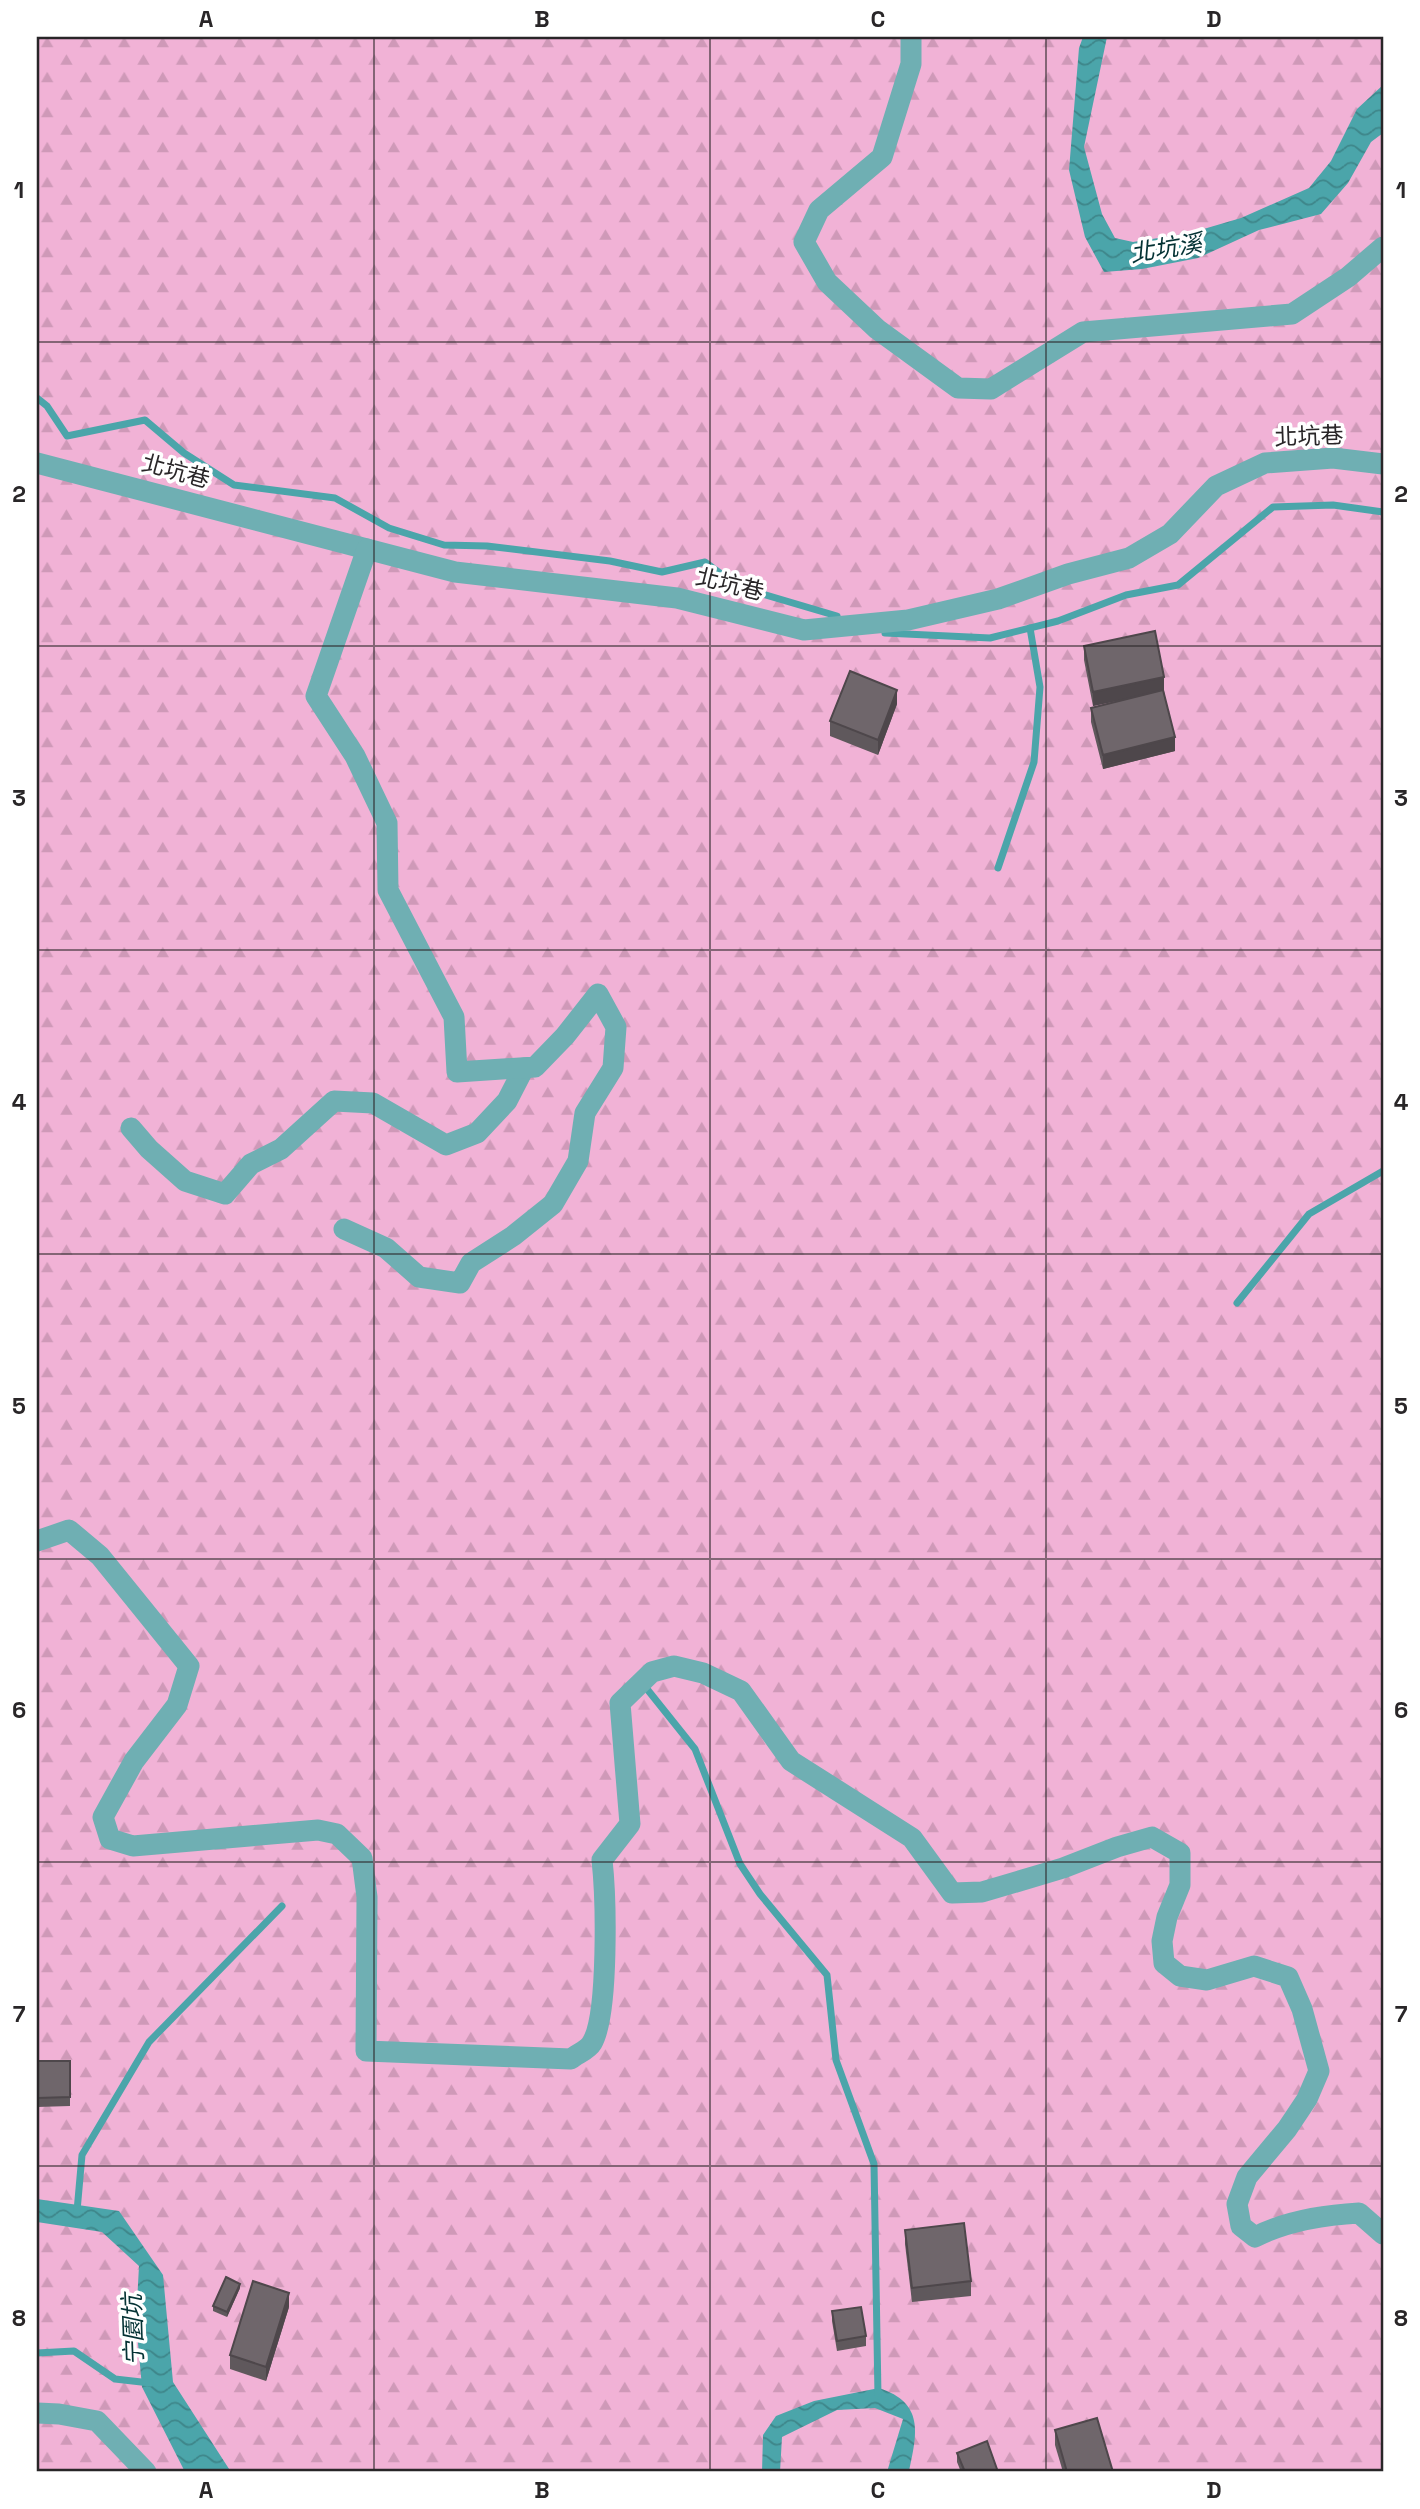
<svg xmlns="http://www.w3.org/2000/svg" width="1420" height="2509" viewBox="0 0 1420 2509" font-family="'Space Grotesk','Noto Sans TC',sans-serif">
<style>
.forest{fill:url(#forest-firs)}
.water{fill:url(#water-waves)}
.lines{fill:none;stroke-linecap:round;stroke-linejoin:round}
.stream{stroke:#4ba5aa;stroke-width:7}
.minor{stroke:#6fafb3;stroke-width:21}
.wall{fill:#5f585c}
.shaded-wall{fill:#4e474b}
.building{fill:#6f666b;stroke:#4e474b;stroke-width:2}
.grid{fill:none;stroke:#292628;stroke-width:2;stroke-opacity:0.55}
.labels{text-anchor:middle;dominant-baseline:central;stroke-width:7;stroke-linejoin:round;paint-order:stroke}
.street-label{font-size:23px;fill:#292628;stroke:#fff}
.water-label{font-size:24px;font-style:italic;fill:#043234;stroke:#fff}
.neatline{fill:none;stroke:#292628;stroke-width:2.5}
.grid-label{font-size:23px;text-anchor:middle;font-weight:bold;fill:#292628}
</style>
<defs>
<pattern id="forest-firs" width="22" height="20" patternUnits="userSpaceOnUse" patternTransform="scale(1.75)"><rect width="22" height="20" fill="#f1b2d6"/><path d="M5 1l3.5 6h-7zM16 11l3.5 6h-7z" fill="#cf99b8"/></pattern>
<pattern id="water-waves" width="16" height="10" patternUnits="userSpaceOnUse" patternTransform="scale(1.75)"><rect width="16" height="10" fill="#4ba5aa"/><path d="M0 5q4-4 8 0t8 0" fill="none" stroke="#3e868a"/></pattern>
</defs>
<rect width="100%" height="100%" fill="#f7edf2"/>
<rect class="forest" x="37" y="37" width="1346" height="2435"/>
<g class="water">
<polygon points="1083,37 1107,37 1084,147 1102,214 1115,238 1133,242 1190,233 1241,218 1309,188 1331,161 1357,109 1383,85 1383,133 1371,142 1348,183 1321,214 1259,230 1198,258 1142,269 1104,272 1085,237 1069,170 1079,48"/>
<polygon points="37,2199 119,2211 163,2275 173,2382 231,2472 185,2472 142,2387 136,2321 139,2266 102,2232 37,2222"/>
<path d="M879,2388c46,15 38,46 30,84h-22l16,-53 -28,-11 -38,2 -55,27 -2,35h-18l1,-37 13,-19 38,-15z"/>
</g>
<g class="lines">
<g class="stream">
<polyline points="37,398 47,406 67,436 145,420 184,453 234,485 335,498 389,528 444,545 487,546 610,561 662,572 705,562 739,587 837,616"/>
<polyline points="885,633 990,638 1058,621 1126,595 1178,585 1273,507 1333,505 1383,512"/>
<polyline points="998,868 1034,762 1040,687 1030,628"/>
<polyline points="1237,1303 1309,1214 1383,1171"/>
<polyline points="647,1689 695,1749 740,1864 760,1894 827,1975 836,2060 874,2164 878,2396"/>
<polyline points="77,2211 82,2155 149,2042 282,1906"/>
<polyline points="37,2353 74,2351 115,2379 150,2383"/>
</g>
<g class="minor">
<polyline points="911,37 911,64 882,157 819,210 804,242 827,282 877,329 958,388 991,389 1083,332 1292,314 1348,277 1383,247"/>
<polyline points="37,463 455,572 677,598 804,630 908,620 998,599 1068,574 1129,558 1170,534 1216,486 1265,463 1333,458 1383,464"/>
<polyline points="131,1128 149,1149 185,1181 225,1194 251,1164 281,1149 334,1101 373,1103 446,1145 477,1133 507,1101 524,1068"/>
<polyline points="344,1229 386,1248 419,1277 460,1283 471,1263 513,1236 553,1204 578,1161 585,1113 613,1068 616,1027 598,994 565,1036 535,1067 457,1072 454,1017 388,890 387,823 355,756 316,696 367,549"/>
<path d="M37,1541l32,-11 31,26 89,110 -12,39 -43,56 -31,56 7,22 23,7 185,-16 19,4 25,24 5,39 -1,154 205,8c6,-5 17,-9 21,-16 17,-29 14,-147 10,-183l28,-36 -10,-121 32,-31 22,-6 29,7 38,18 50,70 121,77 40,55 30,-1 81,-24 54,-21 35,-10 28,16v32l-13,32 -5,24 2,22 16,13 27,4 47,-14 34,11 14,32 17,62 -12,28 -20,30 -40,48 -10,27 4,22 14,11c31,-16 69,-22 104,-24l24,21"/>
<polyline points="37,2413 59,2414 97,2421 146,2472"/>
</g>
</g>
<g class="wall">
<polygon points="1084,646 1164,691 1175,751 1103,769 1091,722 1091,708 1122,700 1093,706 1084,660"/>
<polygon points="897,704 878,755 830,736 830,721"/>
<polygon points="37,2061 70,2061 70,2106 37,2107"/>
<polygon points="905,2230 971,2281 971,2296 912,2302 905,2244"/>
<polygon points="240,2288 227,2317 213,2311 213,2306"/>
<polygon points="289,2307 266,2381 230,2369 230,2355"/>
<polygon points="832,2311 866,2336 866,2346 837,2351 832,2321"/>
<polygon points="1055,2430 1113,2472 1063,2472 1055,2445"/>
<polygon points="957,2453 998,2472 961,2472 957,2462"/>
</g>
<g class="shaded-wall">
<polygon points="1164,677 1164,691 1093,706 1093,692"/>
<polygon points="897,690 897,704 878,755 878,740"/>
<polygon points="1175,737 1175,751 1103,769 1103,755"/>
<polygon points="240,2284 240,2288 227,2317 227,2312"/>
<polygon points="289,2293 289,2307 266,2381 266,2367"/>
</g>
<g class="building">
<polygon points="1155,631 1164,677 1093,692 1084,646"/>
<polygon points="850,671 897,690 878,740 830,721"/>
<polygon points="1163,690 1175,737 1103,755 1091,708"/>
<polygon points="37,2061 70,2061 70,2097 37,2098"/>
<polygon points="964,2223 971,2281 912,2288 905,2230"/>
<polygon points="226,2277 240,2284 227,2312 213,2306"/>
<polygon points="253,2281 289,2293 266,2367 230,2355"/>
<polygon points="861,2307 866,2336 837,2341 832,2311"/>
<polygon points="1097,2418 1113,2472 1067,2472 1055,2430"/>
<polygon points="987,2441 998,2472 965,2472 957,2453"/>
</g>
<path class="grid" d="M374,37v2435M710,37v2435M1046,37v2435M37,342h1346M37,646h1346M37,950h1346M37,1254h1346M37,1559h1346M37,1862h1346M37,2166h1346"/>
<g class="labels">
<g class="street-label">
<text transform="translate(1309 436) rotate(-2)">北坑巷</text>
<text transform="translate(176 471) rotate(15)">北坑巷</text>
<text transform="translate(730 584) rotate(14)">北坑巷</text>
</g>
<g class="water-label">
<text transform="translate(1166 248) rotate(-9)">北坑溪</text>
<text transform="translate(133 2330) rotate(-92)">宁園坑</text>
</g>
</g>
<rect width="1420" height="2509" fill="none" stroke="#ffffff" stroke-width="77"/>
<rect x="38" y="38" width="1344" height="2432" class="neatline"/>
<g class="grid-label">
<text x="206" y="27">A</text>
<text x="542" y="27">B</text>
<text x="878" y="27">C</text>
<text x="1214" y="27">D</text>
<text x="19" y="198">1</text>
<text x="1401" y="198">1</text>
<text x="19" y="502">2</text>
<text x="1401" y="502">2</text>
<text x="19" y="806">3</text>
<text x="1401" y="806">3</text>
<text x="19" y="1110">4</text>
<text x="1401" y="1110">4</text>
<text x="19" y="1414">5</text>
<text x="1401" y="1414">5</text>
<text x="19" y="1718">6</text>
<text x="1401" y="1718">6</text>
<text x="19" y="2022">7</text>
<text x="1401" y="2022">7</text>
<text x="19" y="2326">8</text>
<text x="1401" y="2326">8</text>
<text x="206" y="2498">A</text>
<text x="542" y="2498">B</text>
<text x="878" y="2498">C</text>
<text x="1214" y="2498">D</text>
</g>
</svg>
